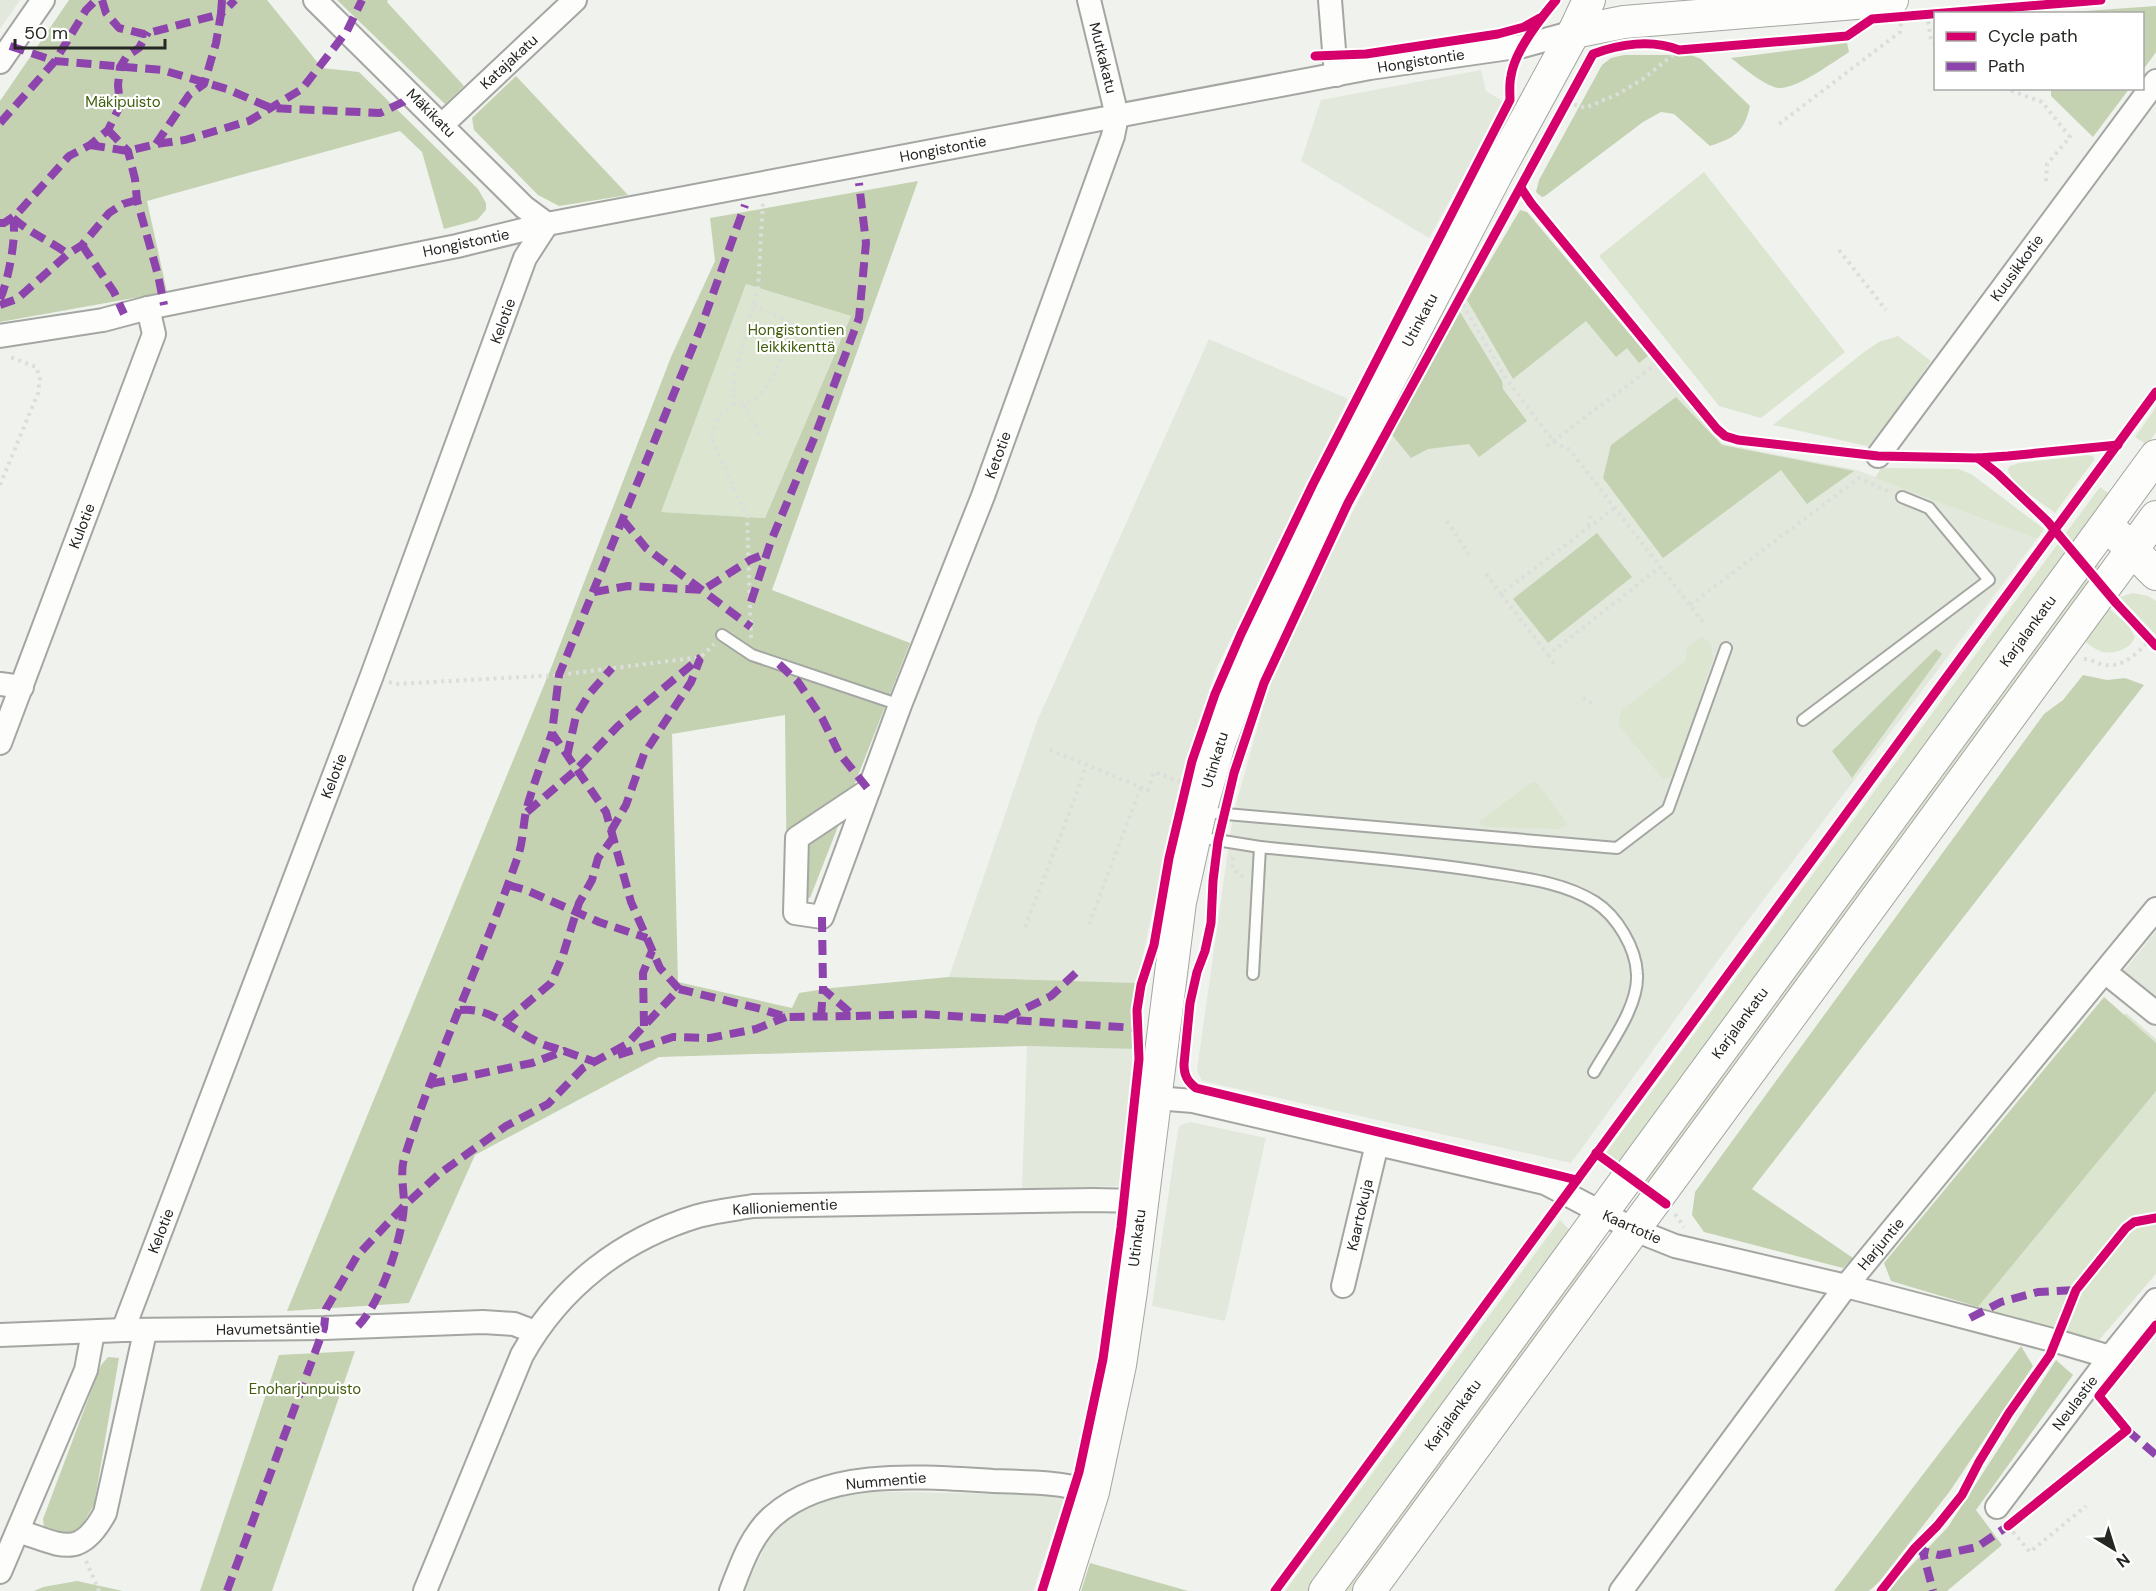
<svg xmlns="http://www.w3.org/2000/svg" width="2156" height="1591" viewBox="0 0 2156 1591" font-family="'DM Sans',sans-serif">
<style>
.built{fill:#e2e8dc}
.green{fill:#dce5d0}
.forest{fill:#c4d2b2;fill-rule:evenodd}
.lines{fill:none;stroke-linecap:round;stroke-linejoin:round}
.lane-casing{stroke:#a4a6a2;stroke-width:14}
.street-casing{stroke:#a4a6a2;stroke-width:26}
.secondary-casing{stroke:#a4a6a2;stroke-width:34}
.path{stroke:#dcdedb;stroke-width:4;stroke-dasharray:3 4.5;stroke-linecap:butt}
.lane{stroke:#fdfdfc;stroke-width:10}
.street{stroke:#fdfdfc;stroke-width:22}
.secondary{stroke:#fdfdfc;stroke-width:32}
.quiet{stroke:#8e44ad;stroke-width:8;stroke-dasharray:15 8;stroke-linecap:butt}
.cycleway-casing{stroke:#fff;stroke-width:13}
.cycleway{stroke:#d6006c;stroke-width:9}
.labels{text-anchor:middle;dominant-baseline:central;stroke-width:4.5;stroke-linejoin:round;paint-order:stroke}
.street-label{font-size:15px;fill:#252723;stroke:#fff}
.park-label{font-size:15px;fill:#425e0d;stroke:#fff}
</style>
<rect width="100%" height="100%" fill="#f0f2ed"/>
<g class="built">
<polygon points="0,0 20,0 0,29"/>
<polygon points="1481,70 1486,91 1504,102 1429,238 1301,161 1321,100"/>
<polygon points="1520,210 1527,212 1722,444 1857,470 2037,539 1730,944 1571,1163 1202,1081 1197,1070 1233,815 1271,679 1329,557 1379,462 1467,300"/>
<polygon points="1209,339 1348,399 1216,669 1182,775 1137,983 949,977 1038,719"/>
<polygon points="2156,931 2156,996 2124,971"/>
<polygon points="1027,1046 1135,1049 1122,1186 1022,1189"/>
<polygon points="1190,1122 1266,1138 1225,1321 1152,1306 1178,1130 1181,1125"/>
<polygon points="853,1491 1058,1495 1064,1500 1033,1591 744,1591 772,1532 801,1509 826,1498"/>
</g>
<g class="green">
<polygon points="1704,172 1845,352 1761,418 1719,406 1599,256"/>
<polygon points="746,284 851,316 765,518 660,512"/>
<polygon points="1898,336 1931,361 1871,447 1773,425 1864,352 1879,342"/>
<polygon points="2156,407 2156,432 2147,445 2135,437"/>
<path d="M2088,455l5,1 1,4 -39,53c-11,-9 -46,-30 -47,-44l2,-3 9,-3z"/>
<polygon points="1881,468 1958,469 1971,474 2044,529 2037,539 1875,478"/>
<polygon points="2100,487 2111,495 1620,1163 1606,1153"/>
<polygon points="2097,562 2100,567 1652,1186 1640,1178"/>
<polygon points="2133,593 2148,596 2156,601 2156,635 2120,597"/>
<path d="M2106,606l22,19 7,12c-4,12 -20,17 -32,15 -8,-2 -15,-8 -21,-13z"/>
<polygon points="1702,637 1710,643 1713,658 1675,772 1670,777 1663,779 1618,724 1621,711 1685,661 1688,646"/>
<polygon points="1532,782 1537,783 1568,824 1560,829 1485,827 1481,825 1480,821"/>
<polygon points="2126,1013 2156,1039 2156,1274 2099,1340 1978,1307 2106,1152 2047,1103"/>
<polygon points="1560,1220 1574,1235 1310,1591 1285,1591"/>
<polygon points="1586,1252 1598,1260 1354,1591 1340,1591"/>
</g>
<g class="forest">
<polygon points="69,0 267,0 322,68 359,72 478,189 486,203 486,210 477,220 444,229 422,152 400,131 147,201 167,292 0,322 0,101"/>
<polygon points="337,0 388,0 387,2 464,86 445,104"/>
<polygon points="2156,6 2156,52 2143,70 2142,14 2056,13"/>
<path d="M1847,43l2,9c-16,10 -58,42 -75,35 -16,-6 -30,-19 -43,-29z"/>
<path d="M1624,55h67l10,4 49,47c-6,26 -15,32 -40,40l-36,-32 -13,-2 -18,10 -98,74 -3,1 -6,-5 3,-12 63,-115 9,-7z"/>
<polygon points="516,76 628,195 559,206 538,195 474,130 472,118"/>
<polygon points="2051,89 2051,88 2129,89 2093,137 2051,96"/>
<path d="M918,181l-146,409 138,53 -100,255 -23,-2 -2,-181 -113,19 6,248 114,26 7,-15 32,-5 118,-11 188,6 -4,30 2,36 -108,-3 -368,11 -184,98 -66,148 -122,8 264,-643 120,-311 44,-96 -5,-43zM746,284l105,32 -86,202 -104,-6z"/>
<polygon points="1520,210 1527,212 1648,356 1639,363 1627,348 1616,357 1586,321 1513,379 1467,300"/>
<polygon points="1460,312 1502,381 1503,389 1527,421 1479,457 1469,444 1428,449 1411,458 1392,435"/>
<polygon points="1676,397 1722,445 1854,471 1807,504 1781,470 1663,558 1603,478 1611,445"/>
<polygon points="1597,533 1632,577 1548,643 1513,599"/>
<polygon points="1936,649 1942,654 1852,778 1832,751"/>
<polygon points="2083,675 2107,680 2125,678 2144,685 1752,1189 1853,1258 1843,1268 1704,1232 1692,1215 1695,1192 2044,714 2063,700"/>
<polygon points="2104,997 2156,1043 2156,1091 1978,1307 1891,1281 1884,1263"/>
<polygon points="2021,1346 2033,1366 1950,1491 1879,1582 1869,1591 1834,1591"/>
<polygon points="355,1351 272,1591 200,1591 279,1355"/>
<polygon points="108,1357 119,1358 94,1505 82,1525 70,1534 53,1533 44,1528 43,1519 101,1365"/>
<polygon points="2056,1360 2073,1375 1976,1510 2002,1545 1947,1591 1887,1591 1948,1527"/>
<polygon points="1090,1563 1188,1591 1081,1591"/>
<polygon points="77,1581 123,1591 34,1591 43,1587"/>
</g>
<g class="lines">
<defs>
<g id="lane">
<polyline points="722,635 752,655 900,705"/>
<polyline points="1803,720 1989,580 1929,508 1902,497"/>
<polyline points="1203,812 1617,848 1668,809 1726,648"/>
<polyline points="1198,837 1260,847"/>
<path d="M1253,974l7,-127c75,8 151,13 226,25 37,6 77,10 109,30 22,14 41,46 42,72 2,32 -27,70 -43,98"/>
</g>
<g id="street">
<polyline points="1330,0 1336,75"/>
<polyline points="0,62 43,0"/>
<polyline points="443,124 575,0"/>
<polyline points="0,336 103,320 148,308 457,246 547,224 1370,68 1523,46 1574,32"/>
<polyline points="1878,456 2156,81"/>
<polyline points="0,684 22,687"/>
<polyline points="0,743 154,334 148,308"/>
<polyline points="869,790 797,838 795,913 822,917 900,705 983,496 1113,136 1117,116 1089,0"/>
<polyline points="2105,972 2156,1013"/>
<polyline points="1156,1098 1193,1101 1545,1183 1635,1230 1675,1246 1846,1286 2056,1341 2110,1357"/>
<polyline points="1343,1286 1377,1144"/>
<polyline points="123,1330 371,678 525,258 547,224 524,207 315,0"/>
<polyline points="0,1335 123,1330 324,1328 483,1322 514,1324 535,1332"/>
<polyline points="1997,1507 2110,1357 2156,1300"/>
<path d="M18,1531c42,13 61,30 87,-18l40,-181"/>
<polyline points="0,1572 86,1370 93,1332"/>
<path d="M425,1591l97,-236c39,-69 100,-116 176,-139 18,-5 37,-7 55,-10l340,-6 49,1"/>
<path d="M731,1591c10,-26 20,-56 42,-75 56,-49 151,-39 220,-35 34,1 68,1 100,11"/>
<polyline points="1621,1591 1846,1286 2156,909"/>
</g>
<g id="secondary">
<polyline points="1574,32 1624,22 1892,0"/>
<polyline points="2117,535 2156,574"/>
<polyline points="1062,1591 1093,1492 1120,1365 1131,1291 1180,902 1200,812 1219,744 1245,674 1349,457 1498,171 1574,32 1589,0"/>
<polyline points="1325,1591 2156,456"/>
<polyline points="1369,1591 2156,517"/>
</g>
</defs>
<use href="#lane" class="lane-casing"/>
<use href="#street" class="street-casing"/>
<use href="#secondary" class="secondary-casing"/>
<g class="path">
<polyline points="1927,14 1931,40 1936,45"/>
<polyline points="2004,88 2042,102 2070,137 2047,164 2046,183"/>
<polyline points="1567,102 1585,108 1618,94 1643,79 1679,50"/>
<polyline points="1779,124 1900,32 1901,23"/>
<polyline points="1839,250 1886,310"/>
<polyline points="1459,298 1507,380 1554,442 1570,450 1703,622"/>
<path d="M733,403c39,5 50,-53 60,-81l-40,-16"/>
<polyline points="744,405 762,438"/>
<polyline points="1547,446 1660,361"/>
<polyline points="0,485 38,393 40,377 36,367 10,357"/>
<polyline points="1614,508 1501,594 1548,655 1660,567"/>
<polyline points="1447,521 1470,556"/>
<polyline points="1588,526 1592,511"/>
<polyline points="1486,574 1501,594"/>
<polyline points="1690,605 1859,478 1890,492"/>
<polyline points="751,638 747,517 711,437 719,416 733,403 734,377 758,288 763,202"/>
<polyline points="1548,655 1555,665"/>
<path d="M2084,659c5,0 11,3 17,5 21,6 36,-11 49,-24"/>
<polyline points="389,682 396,684 559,675 701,657 714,644"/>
<polyline points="1583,698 1595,705"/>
<polyline points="1050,750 1148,790 1154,772 1183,783"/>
<polyline points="1233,857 1232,868 1245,879"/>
<polyline points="1089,924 1141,787"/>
<polyline points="1025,927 1077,793 1086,764"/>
<polyline points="1675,1214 1684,1227"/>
<polyline points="2063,1321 2076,1290 2126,1228 2134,1222 2156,1218"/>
<polyline points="2008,1526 2030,1552 2086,1506"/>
<polyline points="86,1561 99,1591"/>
<polyline points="1881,1591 1914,1549 1937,1526 1962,1495 1979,1462 2009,1413 2048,1359"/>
</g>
<use href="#lane" class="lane"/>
<use href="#street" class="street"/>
<use href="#secondary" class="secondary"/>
<g class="quiet">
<polyline points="102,0 106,13 119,28 144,34 221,14 222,0"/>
<polyline points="10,46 55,61 162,70 227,89 271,108 380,113 403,102 412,94"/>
<polyline points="0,123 55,61 86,10 96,0"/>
<polyline points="108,130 128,151 135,179 137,200 158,275 164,305"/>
<polyline points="156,144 189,95 204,84 216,43 221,14 235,0"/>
<polyline points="90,145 128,151 156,144 185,140 249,121 302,89 347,31 362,0"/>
<path d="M13,218c17,15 37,23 55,36"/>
<polyline points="0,223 4,223 16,215 69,156 90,145 108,130 120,106 118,85 120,67 127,56 139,48 148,32"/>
<polyline points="82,245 114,292 124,314"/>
<path d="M0,299c8,-17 17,-63 13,-81"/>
<polyline points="0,305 17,299 68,254 82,245 109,213 123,204 137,200"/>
<polyline points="623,520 646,548 751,627"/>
<polyline points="594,592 628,586 703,590 750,560 767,553"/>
<polyline points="751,602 771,541 815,436 859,318 866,243 859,183"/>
<polyline points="779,664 798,682 822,718 839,753 869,790"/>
<polyline points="567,756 576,716 590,693 612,668"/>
<polyline points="527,812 577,769 618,726 701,657"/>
<polyline points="611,831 626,805 644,754 691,682 700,659"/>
<polyline points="508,885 526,890 599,922 647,938"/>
<polyline points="822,917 823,989 854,1016 921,1014 1137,1028"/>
<polyline points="679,989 660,968 631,902 606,812 552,733 559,675 701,327 745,205"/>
<path d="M460,1010c31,-3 51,19 78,32 8,4 18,6 26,9"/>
<polyline points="821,1017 823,989"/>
<polyline points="1006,1018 1051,996 1081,968"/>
<polyline points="505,1022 551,983 563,955 579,903 592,880 598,858 613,838"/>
<polyline points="644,1026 643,973 652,951"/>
<polyline points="618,1055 673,1037 710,1038 756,1029 786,1017"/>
<polyline points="430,1084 532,1063 564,1051 595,1062"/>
<polyline points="1970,1318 2001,1302 2038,1292 2076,1290"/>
<path d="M358,1326c23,-23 45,-89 46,-122 0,-14 -4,-31 0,-45 32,-103 79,-201 114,-303 5,-14 5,-30 8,-45 7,-26 17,-52 26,-78"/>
<polyline points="2127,1430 2156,1455"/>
<polyline points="1921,1545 1933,1591"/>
<polyline points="1914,1549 1939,1555 1977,1547 2008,1526"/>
<polyline points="227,1591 324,1328 326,1309 357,1256 404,1206 439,1174 506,1126 548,1104 583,1068 627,1044 679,989 761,1009 786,1017 854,1016"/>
</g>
<defs>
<g id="cycleway">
<polyline points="1315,56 1366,54 1498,34 1524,27 1540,18"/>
<polyline points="1521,188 1531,203 1717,429 1725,436 1738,440 1878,456 1978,458 2008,456 2118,445"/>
<polyline points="1978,458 1997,473 2047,521 2116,603 2156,646"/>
<polyline points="1596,1153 1666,1204"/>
<path d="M1577,1180l-381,-92c-9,-7 -12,-13 -12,-24l6,-61 7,-31 8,-21 6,-28 2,-42 5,-40 16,-68 30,-90 84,-180 245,-449c26,-10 59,-15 86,-4l168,-14 25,-17 229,-19"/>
<polyline points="2008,1526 2127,1430 2099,1396 2156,1325"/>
<path d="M1042,1591l37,-119 24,-113 18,-132 18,-168 -2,-49 4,-25 13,-40 15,-87 23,-97 23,-67 26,-60 72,-150 197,-384c0,-8 -1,-16 1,-24 4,-26 29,-57 45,-76"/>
<polyline points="1275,1591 2156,392"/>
<polyline points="1881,1591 1914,1549 1937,1526 1962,1495 1979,1462 2009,1413 2050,1355 2076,1290 2126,1228 2134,1222 2156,1218"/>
</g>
</defs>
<use href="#cycleway" class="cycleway-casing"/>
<use href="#cycleway" class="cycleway"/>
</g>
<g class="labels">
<g class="street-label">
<text transform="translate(1103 58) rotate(76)">Mutkakatu</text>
<text transform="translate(1421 61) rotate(-9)">Hongistontie</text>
<text transform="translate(509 62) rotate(-43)">Katajakatu</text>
<text transform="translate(431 113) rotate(45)">Mäkikatu</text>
<text transform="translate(943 149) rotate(-11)">Hongistontie</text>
<text transform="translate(466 243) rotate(-12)">Hongistontie</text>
<text transform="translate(2017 268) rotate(-54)">Kuusikkotie</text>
<text transform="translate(1420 320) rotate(-62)">Utinkatu</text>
<text transform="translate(503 321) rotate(-70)">Kelotie</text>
<text transform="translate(998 455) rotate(-70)">Ketotie</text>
<text transform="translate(82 526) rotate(-69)">Kulotie</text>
<text transform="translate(2028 631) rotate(-54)">Karjalankatu</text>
<text transform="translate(1215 760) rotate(-73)">Utinkatu</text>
<text transform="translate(334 776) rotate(-69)">Kelotie</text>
<text transform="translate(1740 1023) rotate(-54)">Karjalankatu</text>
<text transform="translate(785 1207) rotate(-3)">Kallioniementie</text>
<text transform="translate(1360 1215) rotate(-77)">Kaartokuja</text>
<text transform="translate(1632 1227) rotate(24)">Kaartotie</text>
<text transform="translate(161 1231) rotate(-69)">Kelotie</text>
<text transform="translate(1137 1238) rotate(-83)">Utinkatu</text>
<text transform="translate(1881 1244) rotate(-50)">Harjuntie</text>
<text transform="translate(268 1329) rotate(-1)">Havumetsäntie</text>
<text transform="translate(2075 1403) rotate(-53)">Neulastie</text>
<text transform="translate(1453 1415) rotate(-54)">Karjalankatu</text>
<text transform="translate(886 1481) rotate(-5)">Nummentie</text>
</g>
<g class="park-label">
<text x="123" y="102">Mäkipuisto</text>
<text x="796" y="330">Hongistontien<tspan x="796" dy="17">leikkikenttä</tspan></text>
<text x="305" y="1389">Enoharjunpuisto</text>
</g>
</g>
<rect x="1934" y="12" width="210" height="78" fill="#ffffff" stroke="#a8a9a7" stroke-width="1.5"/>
<rect x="1946" y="32" width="30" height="9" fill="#d6006c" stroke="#a8a9a7" stroke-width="1.5"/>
<text x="1988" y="42" font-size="18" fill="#252723">Cycle path</text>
<rect x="1946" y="62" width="30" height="9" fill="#8e44ad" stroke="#a8a9a7" stroke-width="1.5"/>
<text x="1988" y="72" font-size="18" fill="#252723">Path</text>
<g transform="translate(2114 1549) rotate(142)" stroke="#ffffff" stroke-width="4.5" paint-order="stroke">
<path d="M0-4.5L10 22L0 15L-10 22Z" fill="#252723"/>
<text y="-9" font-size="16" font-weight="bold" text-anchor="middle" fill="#252723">N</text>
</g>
<path d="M15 39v9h150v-9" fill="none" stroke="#252723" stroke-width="3"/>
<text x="24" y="39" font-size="18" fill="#252723" stroke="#ffffff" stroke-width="4.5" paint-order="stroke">50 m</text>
</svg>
